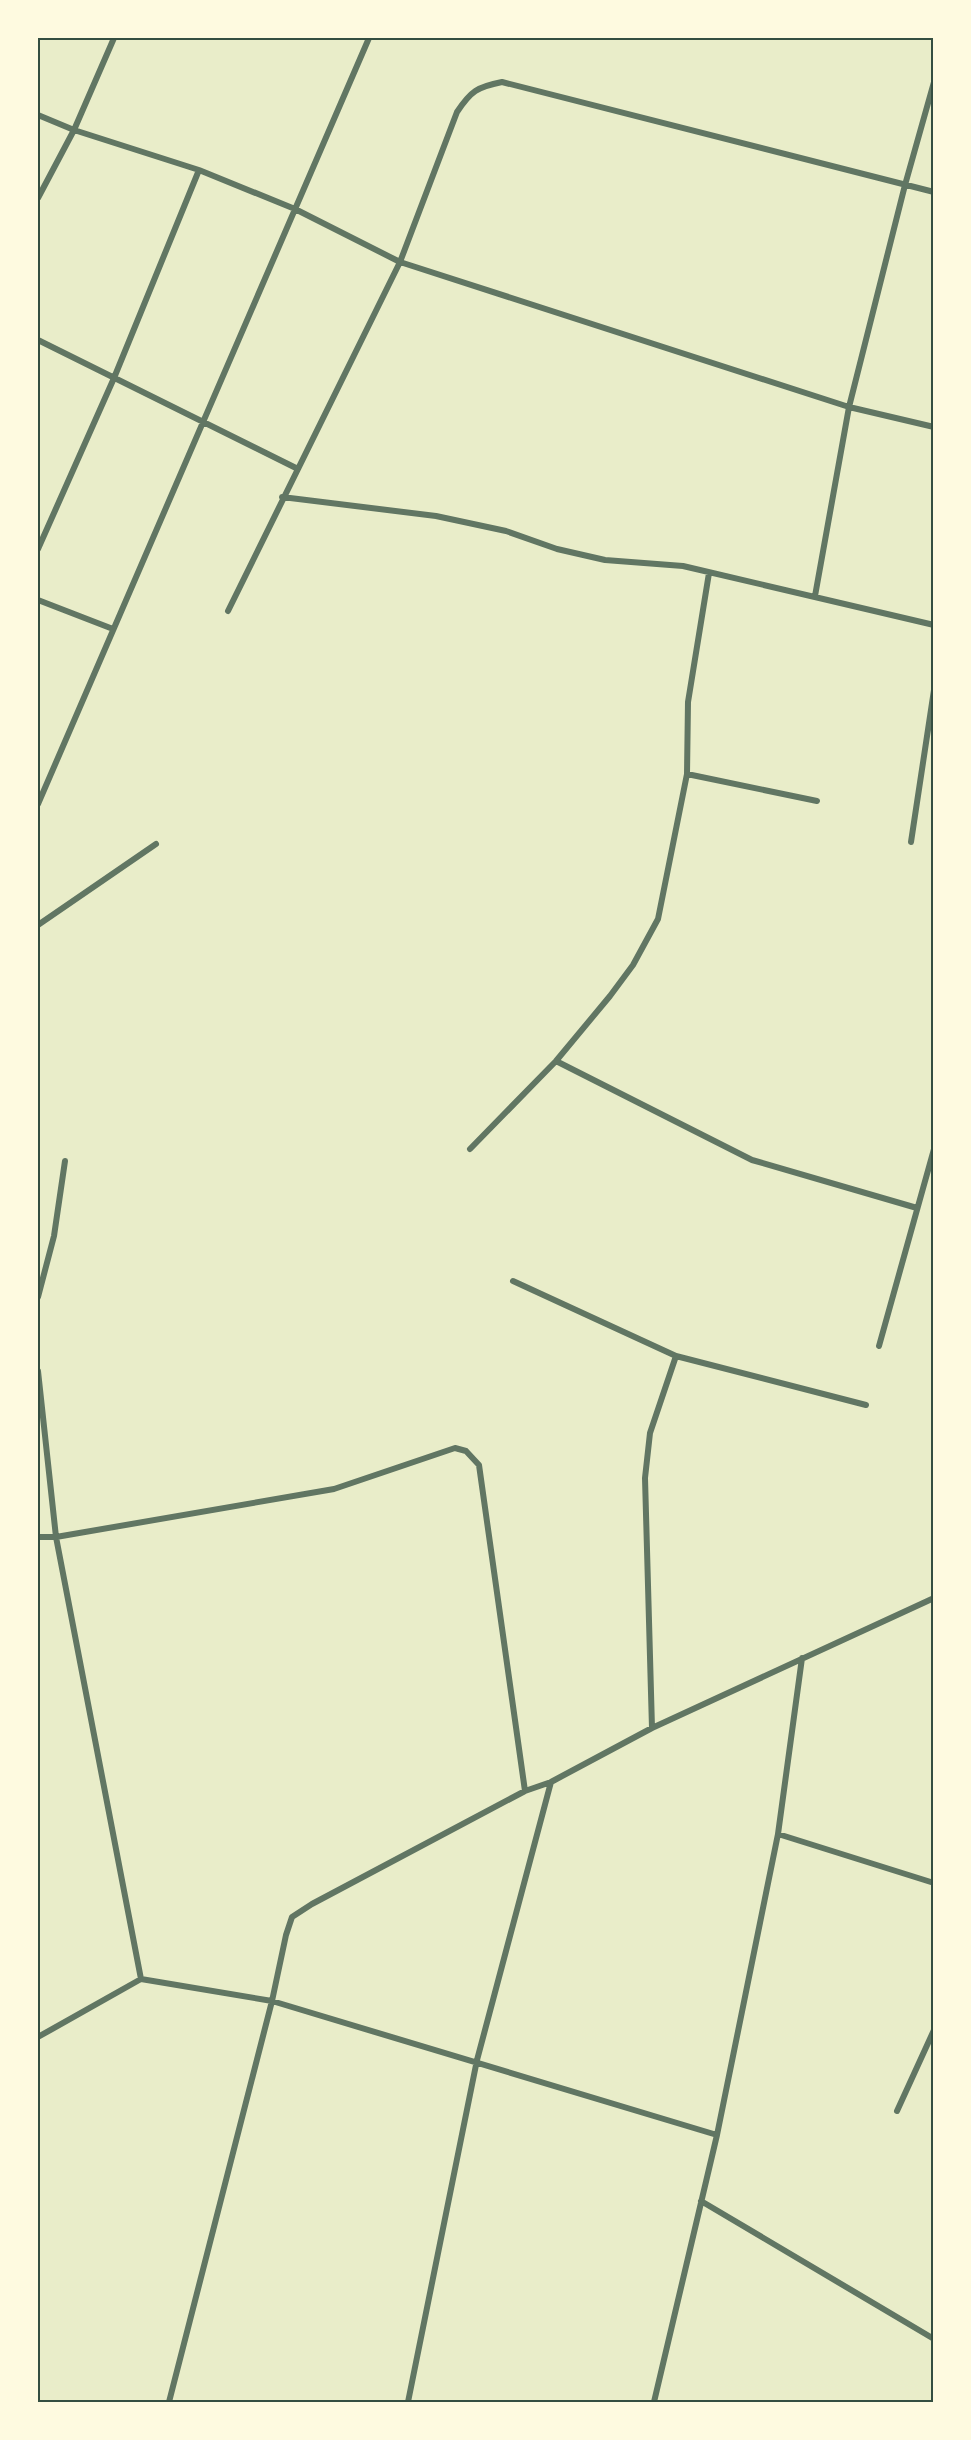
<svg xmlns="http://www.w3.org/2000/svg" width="971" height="2440" viewBox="0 0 971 2440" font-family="'Nunito Sans',sans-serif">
  <rect width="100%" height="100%" fill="#e9edc9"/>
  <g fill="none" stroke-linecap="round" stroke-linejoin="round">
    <path stroke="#617663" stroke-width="6" d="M 38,115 L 74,130 L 199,170 L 295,209 L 400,262 L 849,407 L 934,427
      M 38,198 L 74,130 L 114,38
      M 38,340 L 296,468
      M 282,497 L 436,516 L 506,531 L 557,549 L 605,560 L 683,566 L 934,625
      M 38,549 L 114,378 L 199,170
      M 815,596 L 849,407 L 905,185 L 934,82
      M 38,600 L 113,629
      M 228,611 L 400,262 L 457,112 C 471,91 477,87 502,82 L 934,192
      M 687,774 L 817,801
      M 38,804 L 369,38
      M 911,842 L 934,690
      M 38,925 L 156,844
      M 556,1061 L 752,1160 L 917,1208
      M 470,1149 L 556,1061 L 610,996 L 633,965 L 658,919 L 687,774 L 688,702 L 709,573
      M 513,1281 L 676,1356 L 650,1433 L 645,1478 L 652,1728
      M 38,1297 L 54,1236 L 65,1161
      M 879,1346 L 934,1149
      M 676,1356 L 866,1405
      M 38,1371 L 56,1537 L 141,1979
      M 38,1537 L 56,1537 L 334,1489 L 455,1448 L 466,1451 L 479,1465 L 525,1791
      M 778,1834 L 934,1883
      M 38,2037 L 141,1979 L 272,2001 L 717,2135 L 778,1834 L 802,1658
      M 897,2111 L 934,2030
      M 701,2201 L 934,2339
      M 169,2402 L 272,2001 L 286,1935 L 292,1917 L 312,1904 L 525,1791 L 551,1782 L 652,1728 L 934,1598
      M 408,2402 L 477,2060 L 551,1782
      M 654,2402 L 717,2135"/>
  </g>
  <rect width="971" height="2440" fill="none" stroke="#fefae0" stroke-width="78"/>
  <rect x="39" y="39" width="893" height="2362" fill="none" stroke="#344e41" stroke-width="2"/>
</svg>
